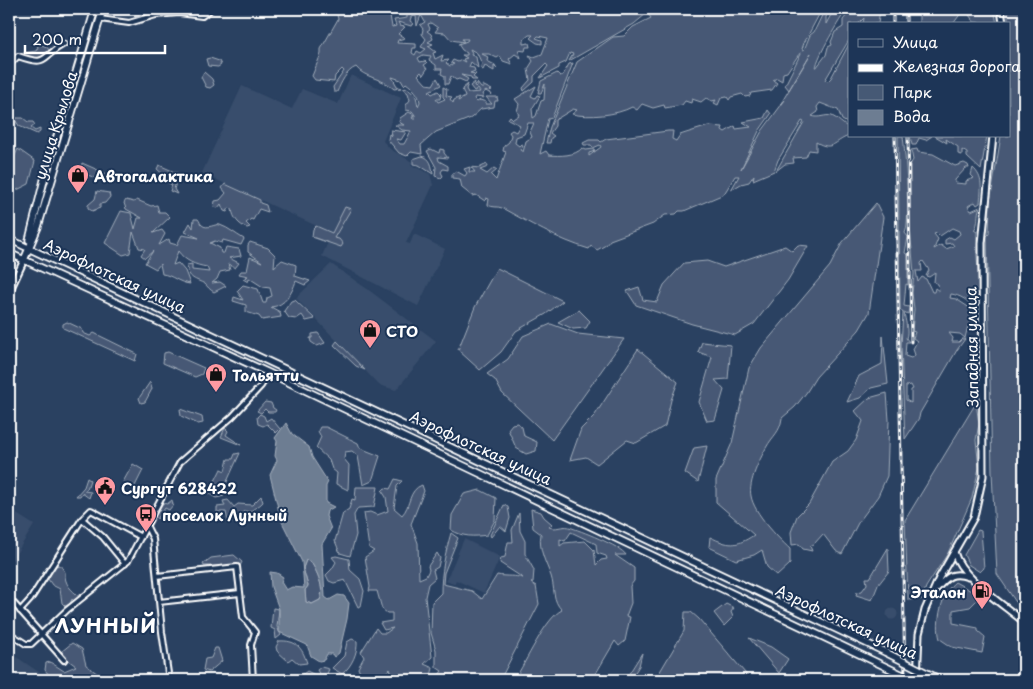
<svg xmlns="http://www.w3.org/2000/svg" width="1033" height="689" viewBox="0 0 1033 689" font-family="'Playpen Sans',sans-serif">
  <rect width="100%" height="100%" fill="#2a4161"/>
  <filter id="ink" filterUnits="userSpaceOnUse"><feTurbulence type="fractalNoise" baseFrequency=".02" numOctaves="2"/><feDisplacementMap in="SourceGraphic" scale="10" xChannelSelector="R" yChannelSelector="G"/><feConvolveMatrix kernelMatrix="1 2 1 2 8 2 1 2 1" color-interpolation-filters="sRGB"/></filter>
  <g filter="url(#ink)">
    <path fill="#394e6c" d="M 351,75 L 401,98 L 383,141 L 390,149 L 412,162 L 411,165 L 430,174 L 433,185 L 406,243 L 410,244 L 414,234 L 445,249 L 418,306 L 322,256 L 332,233 L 202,173 L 242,86 L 292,109 L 302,89 L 338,104 Z
      M 331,264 L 370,291 L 436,341 L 396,390 L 379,385 L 296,298 Z
      M 15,513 L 34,525 L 9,565 L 9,522 Z
      M 464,539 L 500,557 L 484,593 L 456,580 L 454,584 L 446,581 Z
      M886.5 614a5.5 5.5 0 1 1 11 0a5.5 5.5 0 1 1-11 0Z
      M 9,652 L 46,677 L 50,680 L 9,680 Z"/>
    <path fill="#465975" stroke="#a2acba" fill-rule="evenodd" d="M 346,9 L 399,9 L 397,12 L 389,10 L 392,27 L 396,26 L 394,20 L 407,18 L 407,15 L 400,15 L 403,12 L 401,9 L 645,9 L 646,14 L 634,24 L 569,61 L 573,54 L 570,53 L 566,62 L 559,65 L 559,68 L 540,78 L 548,66 L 546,64 L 534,76 L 534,82 L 524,91 L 523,88 L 530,80 L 528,69 L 533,61 L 529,55 L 534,57 L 542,54 L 548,38 L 538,36 L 536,38 L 542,40 L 542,44 L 537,43 L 530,38 L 533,35 L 529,35 L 523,40 L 523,44 L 529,43 L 530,47 L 526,47 L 525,51 L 518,50 L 521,58 L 515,54 L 509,59 L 512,64 L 503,61 L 500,56 L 497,58 L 489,54 L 482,54 L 488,57 L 487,61 L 495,65 L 497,69 L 494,66 L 494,71 L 485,66 L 483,70 L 480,68 L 482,64 L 477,53 L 470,49 L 472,53 L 471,55 L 476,57 L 478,68 L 471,62 L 469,67 L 474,68 L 475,71 L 470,73 L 476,74 L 473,77 L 477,80 L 472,80 L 471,77 L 461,75 L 468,79 L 466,82 L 459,79 L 456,80 L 451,76 L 448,84 L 445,84 L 445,76 L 441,74 L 442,69 L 436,69 L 436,65 L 429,60 L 431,56 L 423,55 L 418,58 L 420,62 L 425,61 L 427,63 L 424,65 L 427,69 L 423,75 L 421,72 L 418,75 L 426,84 L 433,85 L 437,78 L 441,85 L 429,91 L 432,94 L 438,91 L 441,94 L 440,99 L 436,99 L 438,102 L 445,99 L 443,97 L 443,87 L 447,89 L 446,96 L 452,97 L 450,99 L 453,103 L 454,100 L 460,97 L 458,101 L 465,97 L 462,89 L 468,84 L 466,89 L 468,93 L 480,92 L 478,89 L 474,91 L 470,86 L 475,82 L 474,86 L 477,87 L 477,83 L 481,88 L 484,88 L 482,85 L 492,90 L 489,91 L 492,95 L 486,91 L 482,94 L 484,98 L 475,97 L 474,99 L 477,102 L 480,100 L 486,102 L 486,104 L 492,104 L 486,97 L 497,97 L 498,101 L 495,101 L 494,107 L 481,109 L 471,118 L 436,132 L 421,145 L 422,154 L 411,152 L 407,156 L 399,153 L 388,140 L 389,134 L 392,136 L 391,130 L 406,132 L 401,140 L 396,139 L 400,144 L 404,144 L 411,131 L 402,130 L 395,125 L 404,125 L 399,122 L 400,118 L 409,112 L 414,115 L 412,118 L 415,120 L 415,115 L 412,111 L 406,110 L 406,105 L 410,100 L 408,93 L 403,89 L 407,88 C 417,94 416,97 418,106 L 420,102 C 419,94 413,88 406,83 L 404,85 L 401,80 L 392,77 L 397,86 L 401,88 L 394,89 C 383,78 364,78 356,67 C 346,71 341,83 337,92 L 334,92 L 333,87 L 344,71 L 342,69 L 335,76 L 334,82 L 315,80 L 312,76 L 321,54 L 321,49 L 338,19 L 337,15 ZM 421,15 L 425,22 L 420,25 L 423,29 L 422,34 L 426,39 L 421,47 L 426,49 L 421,53 L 417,51 L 415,55 L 412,53 L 413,48 L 416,48 L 416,44 L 397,43 L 398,40 L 405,38 L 398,34 L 405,27 L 400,26 L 398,22 L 411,26 L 414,24 L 410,21 L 411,17 L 416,16 L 417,26 ZM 431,23 L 438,28 L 435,32 L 445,33 L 451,40 L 464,42 L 462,39 L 468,39 L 467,41 L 458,44 L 462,50 L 467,53 L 467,55 L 462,55 L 467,58 L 463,59 L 465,62 L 461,60 L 458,62 L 453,60 L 451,63 L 454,64 L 450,66 L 446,63 L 449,60 L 441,61 L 443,55 L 435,59 L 433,53 L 436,52 L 428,46 L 433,44 L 428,42 L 433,39 L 431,34 L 427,31 L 430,29 L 428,24 Z
      M 649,9 L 822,9 L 804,43 L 802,49 L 804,50 L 810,35 L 814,32 L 825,9 L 830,9 L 826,17 L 826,24 L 834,9 L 847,9 C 840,19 817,56 816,68 L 826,55 L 828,47 L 832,45 L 831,42 L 835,32 L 843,27 L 843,20 L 852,9 L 880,9 L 878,24 L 863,24 L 864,18 L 858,24 L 849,24 L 849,40 L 825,80 L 828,81 L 831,78 L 849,44 L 849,124 L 842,120 L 838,110 L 820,103 L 817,107 L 818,112 L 812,116 C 819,119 825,114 832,116 C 839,119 842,125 849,127 L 849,136 C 834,141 833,152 816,142 L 816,151 L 809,150 L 806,157 L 793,158 L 794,163 L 785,164 L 776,171 L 804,122 L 802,121 L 778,160 L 774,171 L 753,180 L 754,175 L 749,182 L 741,184 L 731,190 L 739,176 L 735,176 L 724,194 L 684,211 L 679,211 L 676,214 L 665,215 L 653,224 L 610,240 L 606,245 L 597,250 L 591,246 L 589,249 C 558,240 528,222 502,208 C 497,206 493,208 488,205 L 489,199 L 486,198 L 485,201 L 476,195 L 472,196 L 462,188 L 460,179 L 452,178 L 452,174 L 456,171 L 465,176 L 467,173 L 464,169 L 470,167 L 469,172 L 475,172 L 471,167 L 479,168 L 487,164 L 488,167 L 480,170 L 487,174 L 494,168 L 497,170 L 491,175 L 496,180 L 506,152 L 503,151 L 504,146 L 509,142 L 511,135 L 509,132 L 512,130 L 516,132 L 520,125 L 508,119 L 510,116 L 513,119 L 519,115 L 517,111 L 519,104 L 515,99 L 536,86 L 531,96 L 535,98 L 537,95 L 540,96 L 532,109 L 533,118 L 536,116 L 541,101 L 544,100 L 545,84 L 541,93 L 538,93 L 541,81 L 557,73 L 560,76 L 563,75 L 569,64 L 573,63 L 552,118 L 548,119 L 540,154 L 546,151 L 549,155 C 559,156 576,156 582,148 L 586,150 L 594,149 L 595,151 L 589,153 L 589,156 L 601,147 L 600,145 L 593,148 L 591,145 L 584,145 L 583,143 L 589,140 L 599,140 L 601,142 L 606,139 L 668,131 L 673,131 L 672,139 L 676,141 L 680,135 L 686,133 L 709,126 L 723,127 L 722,130 L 725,132 L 735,126 L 736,129 L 751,127 L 743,122 L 764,118 L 768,110 L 771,114 L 759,131 L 741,169 L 762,131 L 785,100 L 780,105 L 811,53 L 789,90 L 785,85 L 801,53 L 799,54 L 787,72 L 783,73 L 782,81 L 777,78 L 773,80 L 777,83 L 772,90 L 751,93 L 750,96 L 745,97 L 742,94 L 731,97 L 729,100 L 727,97 L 721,98 L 718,105 L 714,103 L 716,100 L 712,101 L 706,98 L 701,102 L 692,99 L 691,103 L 685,101 L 682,105 L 665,108 L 664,105 L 653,108 L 642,104 L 637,110 L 632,107 C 617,115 589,118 572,114 L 577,110 L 573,109 L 555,120 L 555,126 L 550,133 L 554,136 L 551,138 L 550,143 L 546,143 L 550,127 L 577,62 L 613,37 L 624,36 L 633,27 L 651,18 L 648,14 ZM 528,123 L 534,123 L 530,132 L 532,137 L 526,141 L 523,152 L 520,150 L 523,145 L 521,144 L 519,146 L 515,143 L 516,137 L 524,134 Z
      M 919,9 L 964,9 L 953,24 L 919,24 Z
      M 965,9 L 994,9 L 997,24 L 974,22 Z
      M 1008,9 L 1024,9 L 1024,614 L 997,574 L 992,472 L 987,236 L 989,234 L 990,202 L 1001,136 L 1009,136 Z
      M 36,43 L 47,47 L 49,50 C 43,59 34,59 23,56 L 23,53 L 36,51 L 38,47 Z
      M 210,58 L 219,61 L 221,65 L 218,67 L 208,66 L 206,59 Z
      M 204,72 L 212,79 L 214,85 L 210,88 L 206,87 L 201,77 Z
      M 9,112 L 15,118 L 23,118 L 28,122 L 33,122 L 35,125 L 31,128 L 35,131 L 40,129 L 40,132 L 37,134 L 19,126 L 16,121 L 15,126 L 11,129 L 15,133 L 9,134 Z
      M 898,136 L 903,136 C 905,151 911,221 905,233 L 908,237 L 905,253 L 908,255 L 908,285 L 906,284 L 904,306 L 909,307 L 908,314 L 904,312 C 905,320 909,331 906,338 L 909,342 L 906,342 L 905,356 L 911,358 L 915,355 L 913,349 L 917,341 L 913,338 L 915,332 L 912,331 L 914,309 L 912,293 L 914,274 L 910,227 L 910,165 L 913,160 L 911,150 L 917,149 L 918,152 L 933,154 L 955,166 L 964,163 L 968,165 L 969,168 L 966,168 L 955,180 L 955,183 L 966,184 L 966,181 L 974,178 L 971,175 L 973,168 C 984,178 981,189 980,203 L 977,205 L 975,202 L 968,206 L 971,211 L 980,207 C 976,215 980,222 974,230 L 977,232 C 975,261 983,298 975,324 L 968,326 L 965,338 L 960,334 L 949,333 L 953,338 L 952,342 L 959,342 L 962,339 L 965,339 L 957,350 L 920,413 L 919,418 L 905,439 L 901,346 L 903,313 L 900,309 ZM 952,228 L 959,231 L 960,234 L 954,239 L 950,237 L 945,240 L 945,244 L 952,243 L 954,246 L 946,249 L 941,245 L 934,249 L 938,239 L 934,234 L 937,233 L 940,236 ZM 923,261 L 929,270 L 926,276 L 929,277 L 935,273 L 934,282 L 938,284 L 939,291 L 935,288 L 934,292 L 932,292 L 926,279 L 922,277 L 918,282 L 916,271 L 922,271 L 921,263 ZM 951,294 C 959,295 971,301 973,310 L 956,299 L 950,298 ZM 911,385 L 913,389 L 911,390 L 911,403 L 906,400 L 906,386 Z
      M 910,136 L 932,136 L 926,140 L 919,138 L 916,145 L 912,145 Z
      M 935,136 L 987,136 L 981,170 L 967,157 L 967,153 L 962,150 L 962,155 L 958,154 L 958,147 L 946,139 L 947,143 Z
      M 18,149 L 35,161 L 29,184 L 9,194 L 9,168 Z
      M 431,149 L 439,153 L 440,149 L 444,150 L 444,153 L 448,158 L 438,157 L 439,161 L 448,166 L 448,170 L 443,169 L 441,172 L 443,176 L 441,178 L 435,176 L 436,167 L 427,151 Z
      M 422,156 C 431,158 432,166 433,174 L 419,165 L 413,164 L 413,159 Z
      M 82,163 L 107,174 L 103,181 L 80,172 Z
      M 159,165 L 186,177 L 186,181 L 178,177 L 174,189 L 177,194 L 170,191 L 172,185 L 167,182 L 166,177 L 157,169 Z
      M 225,184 L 260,200 L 260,203 L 266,205 L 268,212 L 259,209 L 253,220 L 251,219 L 246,223 L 250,227 L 247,228 C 239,225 233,218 232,209 L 229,208 L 227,212 L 224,211 L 221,204 L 218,208 L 214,207 L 215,201 L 220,200 L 226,193 L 222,188 Z
      M 97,191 L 109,193 L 110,197 L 105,203 L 100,204 L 100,208 L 92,211 L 88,208 L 88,205 L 95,199 Z
      M 126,200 L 134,202 L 137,200 L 151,206 L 157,205 L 159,212 L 165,212 L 170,217 L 153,233 L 162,230 L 165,234 L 159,245 L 169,239 L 170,243 L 177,245 L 182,235 L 199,238 L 185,232 L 190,223 L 193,228 L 194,219 L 198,219 C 200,221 200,224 202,225 C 207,230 216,223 220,225 C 229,228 235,234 244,239 L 241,245 L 223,240 L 222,243 L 215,241 L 210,243 L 220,248 L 221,253 L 224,253 L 226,247 L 239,249 L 241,256 L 229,258 L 239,263 L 235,268 L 228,264 L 230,270 L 220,272 L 217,279 L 212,283 L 220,282 L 226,286 L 214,292 C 210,290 207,286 205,284 C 196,279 188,280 187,265 L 192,264 L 192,270 L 209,272 L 207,267 C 195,265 185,261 178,251 L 173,265 L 178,263 L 185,271 L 190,284 C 179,283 172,275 162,274 L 160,264 L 156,269 L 145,263 L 153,251 L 145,258 L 141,255 L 145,249 L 139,248 L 133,232 L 130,253 L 123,255 L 105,243 L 121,211 L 131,213 L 135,229 L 138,218 L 142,218 L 126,209 L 124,203 Z
      M 876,203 L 883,217 L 869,313 L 859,330 L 816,377 L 806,393 L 795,407 L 782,418 C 780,433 773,435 766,448 C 760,459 748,482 751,496 C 754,513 777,537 790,549 L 790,564 L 777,576 L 767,567 L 762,550 L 754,555 L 736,560 L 709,547 L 710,537 C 729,546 736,547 754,535 L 716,502 L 716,480 L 732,443 L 749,368 L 761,348 L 830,266 L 842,243 Z
      M 345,207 L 351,209 L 334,238 L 339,239 L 343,244 L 341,247 L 312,237 L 313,229 L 316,226 L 332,233 Z
      M 250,242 L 268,248 L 275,255 L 274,267 L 282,260 L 296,265 L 295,276 L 310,281 L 305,285 L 296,281 C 292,293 285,306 271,307 L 280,312 L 281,317 L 262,320 L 259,316 L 246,312 L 246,305 L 233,301 L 234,297 L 243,300 L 237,291 L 243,285 L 258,289 L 263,303 L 266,303 L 267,298 L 272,296 L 270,288 L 263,287 L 249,278 L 248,282 L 243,279 L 248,276 L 239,274 L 241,271 L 247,271 L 250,257 L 262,262 L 248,252 L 248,245 Z
      M 798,245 L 808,246 L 788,280 L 754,324 L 735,335 L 692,324 L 636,305 L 627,291 L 639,287 L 643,300 L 657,302 L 664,285 L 684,263 L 707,261 L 724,267 L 785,246 L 792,251 Z
      M 497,268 L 563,301 L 546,314 L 516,331 L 501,352 L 480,370 L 458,350 L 475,307 Z
      M 295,300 L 315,319 L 306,321 L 302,315 L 296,319 L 289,318 L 284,311 L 291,301 Z
      M 579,310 L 590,321 L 586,328 L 573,329 L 558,322 Z
      M 67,322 L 82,329 L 83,333 L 90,336 L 94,333 L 137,354 L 135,361 L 63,328 L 63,324 Z
      M 551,324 L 578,334 L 624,339 L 552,440 L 502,393 L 495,380 L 487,374 L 508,359 L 523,336 Z
      M 318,333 L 325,343 L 317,346 L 311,342 L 310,338 L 312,338 L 312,334 Z
      M 883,336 L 888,384 L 871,388 L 860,398 L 847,402 L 859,376 L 882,364 Z
      M 337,341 L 365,370 L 356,366 L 334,345 Z
      M 702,342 L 731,345 L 728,379 L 715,380 L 724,390 L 715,420 L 707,421 L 699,402 L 712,357 L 698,352 Z
      M 638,349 L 678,382 L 671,400 L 665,426 L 636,443 L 627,440 L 597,464 L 586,457 L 570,460 L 581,429 L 595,415 Z
      M 168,352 L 204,368 L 202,374 L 195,377 L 163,363 L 164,353 Z
      M 150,382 L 152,389 L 145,402 L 141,403 L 139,398 Z
      M 887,393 L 889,420 L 887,476 L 878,496 L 858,523 L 842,554 L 836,551 L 823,534 L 814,544 L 810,546 L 812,551 L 803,549 L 799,544 L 792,545 L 791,532 L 797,516 L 809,504 L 832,462 L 848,451 L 856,440 L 863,421 L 855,411 L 869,398 Z
      M 265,402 L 271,403 L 273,408 L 276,410 L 275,412 L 268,412 L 265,409 L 261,413 L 257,411 Z
      M 976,403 L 979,424 L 976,440 L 979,468 L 972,498 L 948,553 L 926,587 L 922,599 L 908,600 L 905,520 Z
      M 180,409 L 202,417 L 203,423 L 198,424 L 181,416 Z
      M 260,414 L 264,416 L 266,421 L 271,418 L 280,429 L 276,433 L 267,424 L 263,426 L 258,424 L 257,417 Z
      M 517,423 L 522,427 L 524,436 L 537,442 L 536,451 L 526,454 L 516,448 L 508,429 L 512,424 Z
      M 320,427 L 326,427 L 358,443 L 360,448 L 380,456 L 372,481 L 363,485 L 358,456 L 352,451 L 345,452 L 344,459 L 349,465 L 348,490 L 336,484 L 337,473 L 332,469 L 329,460 L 316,448 L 321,437 L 318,431 Z
      M 225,428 L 228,431 L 226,435 L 241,445 L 221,437 Z
      M 707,446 L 698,482 L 685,473 L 694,448 Z
      M 240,453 L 225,486 L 214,483 L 221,469 L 225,471 L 228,459 L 233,459 L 235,454 Z
      M 133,464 L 143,470 L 134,488 L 123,482 Z
      M 87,478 L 90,480 L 87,489 L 84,491 L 91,492 L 89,498 L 82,493 L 80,496 L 76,496 L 84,487 Z
      M 395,479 L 402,481 L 397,486 L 394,508 L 402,515 C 411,506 408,490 422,485 L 424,491 L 411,524 L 418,543 L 419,579 L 426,576 L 429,570 L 428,566 L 437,553 L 440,558 L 438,567 L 433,570 L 435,578 L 428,584 L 425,597 L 432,657 L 424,664 L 433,668 L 430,680 L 386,680 L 392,674 L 390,669 L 378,680 L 363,680 L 358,668 L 364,657 L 361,652 L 376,628 L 380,633 L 386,633 L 393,628 L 384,630 L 380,623 L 392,621 L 392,613 L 387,613 L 382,609 L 377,591 L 369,591 L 370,587 L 365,557 L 374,551 L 369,548 L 364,513 L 370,512 L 377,515 L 388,511 L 386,497 L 382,491 L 385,488 L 390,489 Z
      M 185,485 L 202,487 L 224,496 L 216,498 L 204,491 L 200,493 L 185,488 Z
      M 356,487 L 378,487 L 374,507 L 358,508 L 354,515 L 356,535 L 350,556 L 340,553 L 335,541 L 343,513 L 349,509 L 352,499 L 355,500 Z
      M 480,490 L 496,498 L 495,520 L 487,535 C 473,537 463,537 451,530 L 452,515 L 464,494 Z
      M 261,496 L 263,502 C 259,507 254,507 250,512 L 244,511 L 237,522 L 228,522 L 226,512 L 217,512 L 217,507 L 225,506 L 223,501 L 228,500 L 234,507 L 238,504 L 252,505 Z
      M 172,500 L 173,505 L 169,510 L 165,508 L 157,519 L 155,516 L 163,503 L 167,504 Z
      M 504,505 L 508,507 L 510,518 L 506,531 L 500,526 L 491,537 L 490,535 Z
      M 531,509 L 541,512 L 544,517 L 552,524 L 549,527 C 556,530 562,525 569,527 C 579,530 621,546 626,555 L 615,555 L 634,568 L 634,581 L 630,586 L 631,603 L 626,616 L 630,617 L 625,641 L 619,646 L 615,641 L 592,680 L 514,680 C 526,663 545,618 562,610 C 552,601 555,588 551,576 C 546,563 538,549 541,534 L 533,528 ZM 571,532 L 596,544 L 597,553 L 606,556 L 607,559 L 601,560 L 596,565 L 594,550 L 585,541 L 564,543 L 560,546 L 560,539 L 565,541 Z
      M 519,513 L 520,531 L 525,541 L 525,554 L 534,570 L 533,582 L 531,583 L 536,586 L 539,604 L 500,680 L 435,680 L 442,671 L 436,667 L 436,650 L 431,633 L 432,602 L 441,593 C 441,572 445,554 451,533 L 458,538 L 444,573 L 443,584 L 472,591 L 482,599 L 497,575 C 507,577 514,575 523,578 L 500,563 L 501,558 L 505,557 L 508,542 L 513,542 L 512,530 Z
      M 978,530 L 981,531 L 984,568 L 980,572 L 969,565 L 964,555 Z
      M 888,548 L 889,571 L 878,585 L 872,600 L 856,595 L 857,592 L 862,591 L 867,584 L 866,578 L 870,578 Z
      M 234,555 L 242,562 L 240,566 L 204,566 L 203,564 L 211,558 Z
      M 336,556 L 349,559 L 350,570 L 360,579 L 364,591 L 361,606 L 358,607 L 345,580 L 334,583 L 329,581 L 326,575 L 332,569 L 336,562 L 332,557 Z
      M 306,560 L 311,562 C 317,572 325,588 320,600 L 312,604 L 306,602 L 305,590 L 308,586 L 303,568 Z
      M 60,565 L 65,572 C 64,584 71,590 80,597 L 75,602 L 72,599 L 70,604 L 65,606 L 62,603 L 60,589 L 52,585 L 48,579 L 55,566 Z
      M 955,582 L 975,593 L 978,599 L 970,607 L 953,610 L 953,623 L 978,628 L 978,631 L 985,637 L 982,653 L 952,647 L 940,639 C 935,623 942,592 955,582 Z
      M 726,604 L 734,608 L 731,612 L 733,617 L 724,626 L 714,613 Z
      M 273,608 L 279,609 L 277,627 L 281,635 L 276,639 L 275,630 L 271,628 Z
      M 685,612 L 691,612 L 699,619 L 751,680 L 655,680 L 684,631 Z
      M 749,638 L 771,647 L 788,659 L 779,673 Z
      M 352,639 L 357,641 C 358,652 352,666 342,674 L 332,668 L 344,656 L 347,642 Z
      M 279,641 C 296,640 302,647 307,663 L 299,664 L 292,658 L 288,661 L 277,651 L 276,647 Z
      M 72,643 L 82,649 L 86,665 L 106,680 L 53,680 L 45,670 L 46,663 L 50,662 L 64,671 L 76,666 L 64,657 L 61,652 Z
      M 215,648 L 218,648 L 222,661 L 209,672 L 203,670 L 205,659 L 211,658 Z
      M 642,653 L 639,666 L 630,680 L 625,680 Z
      M 321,667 L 329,669 L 327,674 L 329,677 L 339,677 L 340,680 L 322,679 L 317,670 Z
      M 307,671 L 317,676 L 318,680 L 301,680 L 303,674 Z"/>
    <path fill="#6d7d92" stroke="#a7b1be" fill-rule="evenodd" d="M 286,423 L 292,434 L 309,447 L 312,457 L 328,482 L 326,486 L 326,503 L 334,507 L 327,511 L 326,516 L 331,529 L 322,544 L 325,597 L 329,600 L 338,595 L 344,596 L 349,603 L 347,619 L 339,653 L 334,657 L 332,654 L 327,654 L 324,660 L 319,661 L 311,656 L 307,645 L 279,632 L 279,609 L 271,587 L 270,572 L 277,573 L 283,577 L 281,582 L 286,590 L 292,587 L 304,588 L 302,562 L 281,520 L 270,475 L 277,460 L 275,456 L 277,441 L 275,438 ZM 306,560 L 311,562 C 317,572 325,588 320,600 L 312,604 L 306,602 L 305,590 L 308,586 L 303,568 Z"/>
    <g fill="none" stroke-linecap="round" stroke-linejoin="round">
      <g stroke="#fff" stroke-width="8">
        <path id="street" d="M 100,19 L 129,23 L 156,15 L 179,13 L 202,16 L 211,9
          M 9,65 L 18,56 C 49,67 40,57 64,44
          M 82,519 L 103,537 L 125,564
          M 147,527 L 153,539 L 162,632 L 169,680
          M 157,576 L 237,567 L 243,617 L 255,632 L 251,645 L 253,680
          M 9,598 L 64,660
          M 159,602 L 240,593
          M 20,611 L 30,600 L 82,519 L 91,510 L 141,537
          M 9,633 L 26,644 L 31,644 L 67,610 L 128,561 L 180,462 L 232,417 L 261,386 L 269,373"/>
      </g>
      <g stroke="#fff" stroke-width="9">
        <path id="secondary" d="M 1001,9 L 1003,24
          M 9,292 L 24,260
          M 954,552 C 961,578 1003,604 1024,622
          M 936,589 C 947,577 952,571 968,577
          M 917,680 L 919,634 L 925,610 L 939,578 L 974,517 L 983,476 L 982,243 L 993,136"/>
      </g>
      <g stroke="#fff" stroke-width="9">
        <path id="primary" d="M 9,239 L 885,652
          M 29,240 L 44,180 L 95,9
          M 9,253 L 269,373 L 901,674
          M 24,260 L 38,227 L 103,9
          M 933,676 L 942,680"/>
      </g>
      <use href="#street" stroke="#1d3557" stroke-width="4"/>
      <use href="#secondary" stroke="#1d3557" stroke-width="5"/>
      <use href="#primary" stroke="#1d3557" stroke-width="5.5"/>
      <g stroke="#fff" stroke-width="3">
        <path id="rail" d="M 893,9 L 893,24
          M 906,9 L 906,24
          M 895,136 L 905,680
          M 908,136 L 911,342"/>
      </g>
      <use href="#rail" stroke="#1d3557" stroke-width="1" stroke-dasharray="4" stroke-linecap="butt"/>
      <g stroke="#fff" stroke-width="9" stroke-linecap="butt">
        <path id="primary-bridge" d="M 885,652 L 933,676
          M 901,674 L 914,680"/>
      </g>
      <use href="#primary-bridge" stroke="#1d3557" stroke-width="5.5"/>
    </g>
  </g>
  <defs>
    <g id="shop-pin" transform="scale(1.125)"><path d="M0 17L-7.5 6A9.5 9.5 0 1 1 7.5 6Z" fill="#ff9aa2" stroke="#1d3557"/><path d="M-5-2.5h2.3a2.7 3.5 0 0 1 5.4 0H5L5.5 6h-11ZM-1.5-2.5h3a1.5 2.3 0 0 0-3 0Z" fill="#111"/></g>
    <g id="civic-pin" transform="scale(1.125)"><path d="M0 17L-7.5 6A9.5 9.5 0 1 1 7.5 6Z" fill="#ff9aa2" stroke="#1d3557"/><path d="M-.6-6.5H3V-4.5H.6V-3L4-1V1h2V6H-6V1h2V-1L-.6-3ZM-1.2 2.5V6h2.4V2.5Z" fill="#111"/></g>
    <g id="bus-pin" transform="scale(1.125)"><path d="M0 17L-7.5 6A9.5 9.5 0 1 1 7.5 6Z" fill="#ff9aa2" stroke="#1d3557"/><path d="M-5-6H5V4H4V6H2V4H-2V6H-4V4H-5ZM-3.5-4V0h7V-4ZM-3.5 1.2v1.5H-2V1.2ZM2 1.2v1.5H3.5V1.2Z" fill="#111"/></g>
    <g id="fuel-pin" transform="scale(1.125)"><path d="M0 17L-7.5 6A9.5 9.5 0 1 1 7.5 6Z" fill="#ff9aa2" stroke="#1d3557"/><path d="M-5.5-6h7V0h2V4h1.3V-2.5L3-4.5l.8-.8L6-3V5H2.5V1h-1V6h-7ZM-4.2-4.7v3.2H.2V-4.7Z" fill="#111"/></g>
  </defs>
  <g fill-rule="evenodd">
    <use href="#shop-pin" x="78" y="175"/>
    <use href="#shop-pin" x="370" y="330"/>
    <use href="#shop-pin" x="216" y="374"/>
    <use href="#civic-pin" x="105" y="487"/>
    <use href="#bus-pin" x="146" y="514"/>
    <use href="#fuel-pin" x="982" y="591"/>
  </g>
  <g text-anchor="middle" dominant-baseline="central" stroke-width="4" stroke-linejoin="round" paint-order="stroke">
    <g font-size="15" fill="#fff" stroke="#1d3557">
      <text transform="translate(55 125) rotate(-73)">улица Крылова</text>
      <text transform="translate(115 275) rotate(25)">Аэрофлотская улица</text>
      <text transform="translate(971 347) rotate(-91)">Западная улица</text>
      <text transform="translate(481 447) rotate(25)">Аэрофлотская улица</text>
      <text transform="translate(847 621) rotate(25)">Аэрофлотская улица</text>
    </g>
    <g font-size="15" font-weight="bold" fill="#fff" stroke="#1d3557" text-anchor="start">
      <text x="94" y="175">Автогалактика</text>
      <text x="386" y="330">СТО</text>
      <text x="232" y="374">Тольятти</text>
      <text x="121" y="487">Сургут 628422</text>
      <text x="162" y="514">поселок Лунный</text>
      <text x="966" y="591" text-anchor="end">Эталон</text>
    </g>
    <g font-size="20" font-weight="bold" letter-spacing="1" fill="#fff" stroke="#1d3557">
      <text x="106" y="625">ЛУННЫЙ</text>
    </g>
  </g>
  <rect width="1033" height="689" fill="none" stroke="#1d3557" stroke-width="30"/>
  <rect x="15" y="15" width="1003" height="659" fill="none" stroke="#fff" stroke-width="2" filter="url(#ink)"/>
  <rect x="848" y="22" width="162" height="115" fill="#1d3557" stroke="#77869a"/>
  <rect x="858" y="39" width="25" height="8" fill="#1d3557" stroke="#77869a"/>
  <text x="893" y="48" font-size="15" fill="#ffffff">Улица</text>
  <rect x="858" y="64" width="25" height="8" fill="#ffffff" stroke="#77869a"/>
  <text x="893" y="72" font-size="15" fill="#ffffff">Железная дорога</text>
  <rect x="858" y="85" width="25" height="15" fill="#465975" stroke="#77869a"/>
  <text x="893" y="98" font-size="15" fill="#ffffff">Парк</text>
  <rect x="858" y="110" width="25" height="15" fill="#6d7d92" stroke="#77869a"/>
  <text x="893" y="122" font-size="15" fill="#ffffff">Вода</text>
  <path d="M25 45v8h140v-8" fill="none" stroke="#ffffff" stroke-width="2.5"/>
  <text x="32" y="45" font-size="15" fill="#ffffff" stroke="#1d3557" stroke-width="4" paint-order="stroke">200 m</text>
</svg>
